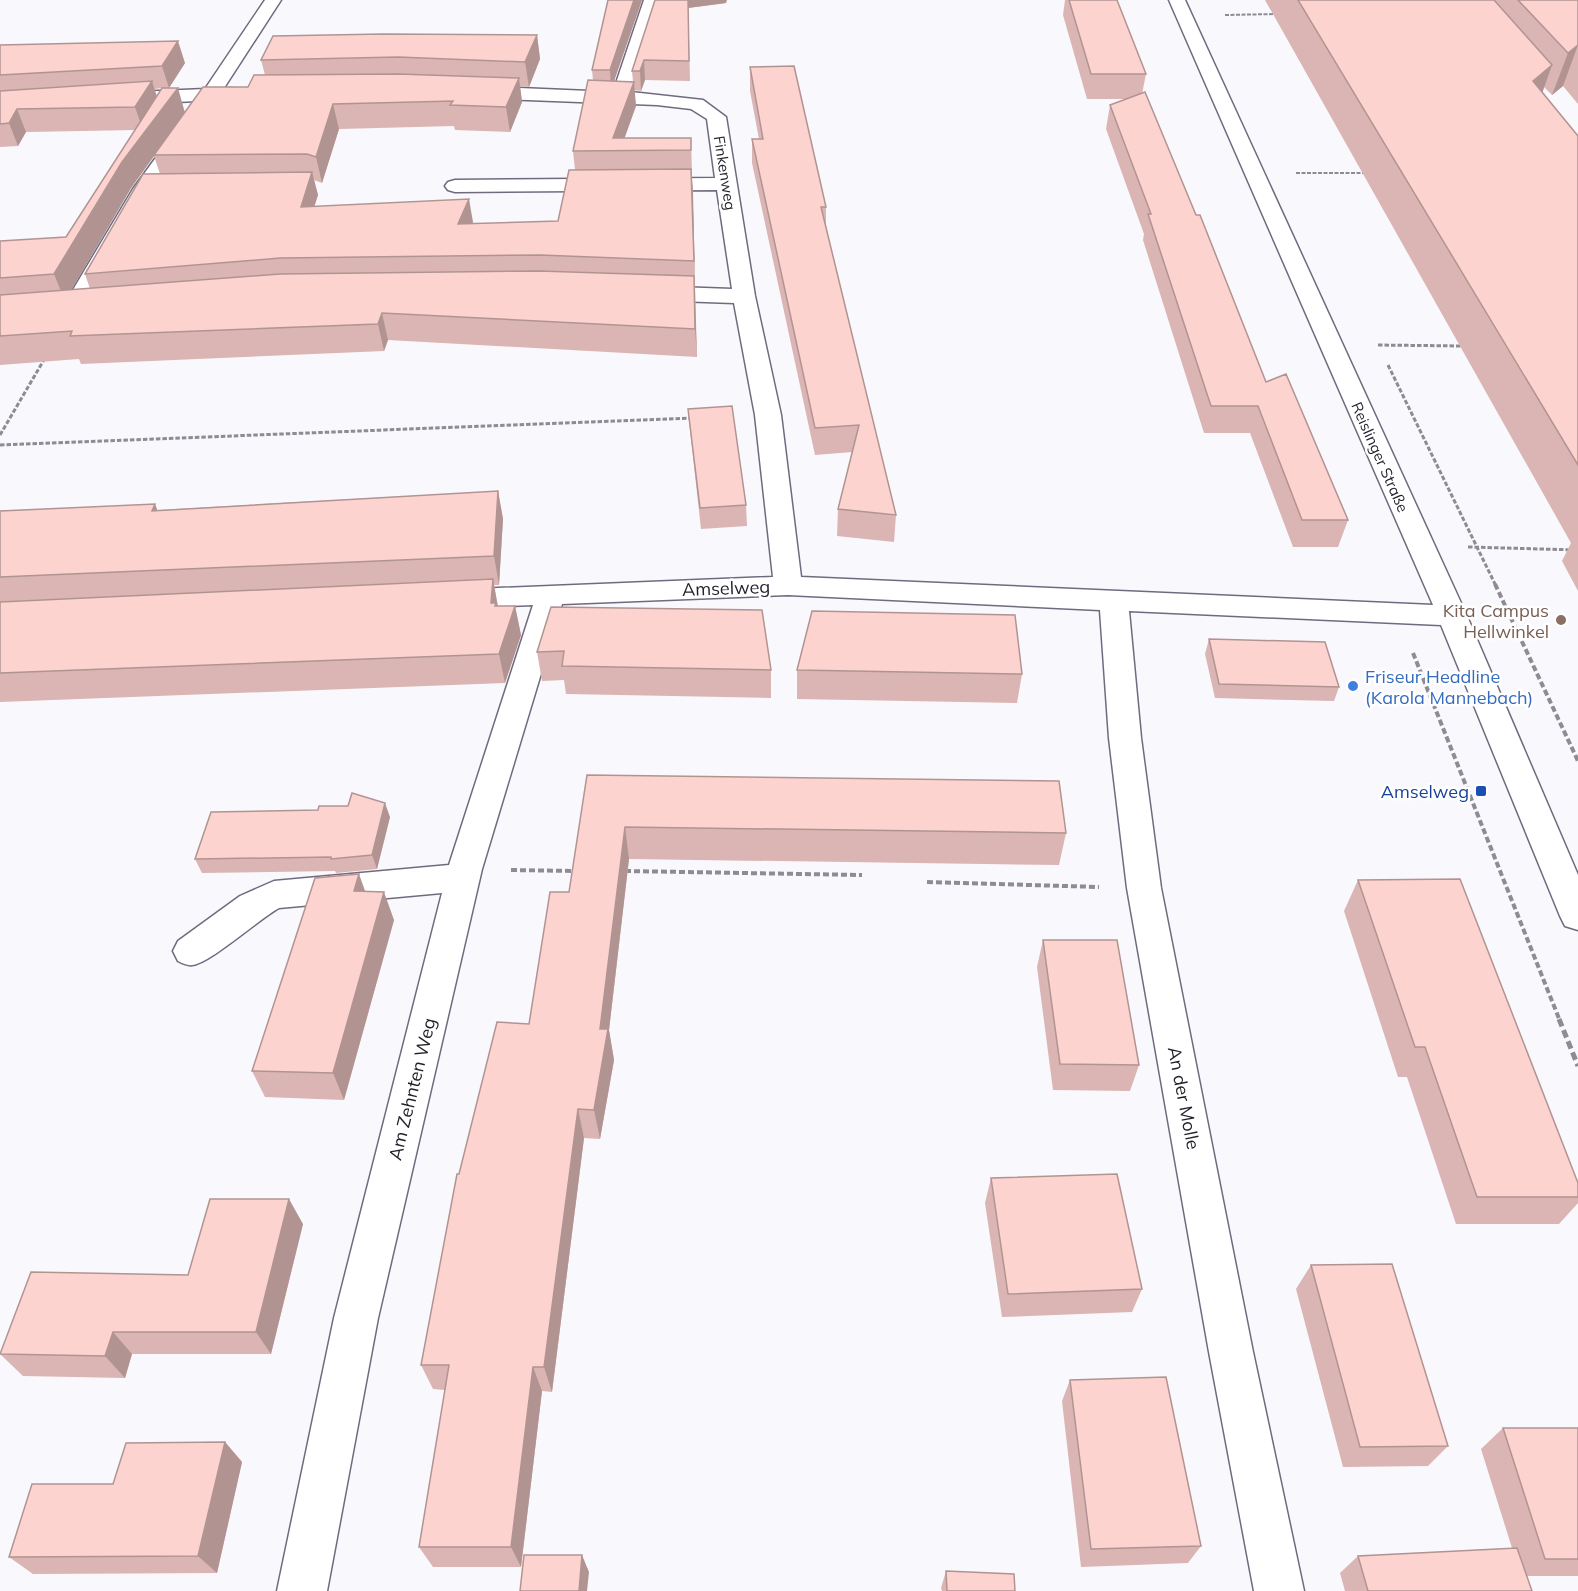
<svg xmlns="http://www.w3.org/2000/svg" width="1578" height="1591" viewBox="0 0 1578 1591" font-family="Mulish,sans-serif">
  <rect width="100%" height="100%" fill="#f9f8fd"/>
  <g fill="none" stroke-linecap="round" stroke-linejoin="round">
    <g stroke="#716a7f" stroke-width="3">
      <path id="minor" d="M 265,0 L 281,0 L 224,88 L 249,89 L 251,93 L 249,97 L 217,100 L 153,190 L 81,315 L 73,317 L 65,315 L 61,310 L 133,189 L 197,101 L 135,104 L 128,102 L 126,98 L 128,94 L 135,92 L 205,89 Z
        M 644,0 L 660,0 L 631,92 L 703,100 L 726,117 L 755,296 L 781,415 L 801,577 L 1433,605 L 1169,0 L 1185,0 L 1467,616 L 1578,875 L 1578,930 L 1565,926 L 1560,916 L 1441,625 L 1129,611 L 1141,738 L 1161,888 L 1253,1352 L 1304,1591 L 1254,1591 L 1209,1352 L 1127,888 L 1109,738 L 1100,610 L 788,595 L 562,604 L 482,869 L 378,1318 L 327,1591 L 277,1591 L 334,1318 L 442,893 L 279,908 C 259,919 209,964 192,965 C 188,966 182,963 178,961 L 173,951 L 178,941 L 240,896 L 274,881 L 449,865 L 533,605 L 450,608 L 440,606 L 436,599 L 440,592 L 450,590 L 773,577 L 755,415 L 734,303 L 649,300 L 641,298 L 638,293 L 641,288 L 649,286 L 732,289 L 717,190 L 455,192 L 448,190 L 445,186 L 448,182 L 455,180 L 715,178 L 707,119 L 691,109 L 657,105 L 476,98 L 469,96 L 467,92 L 469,88 L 476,86 L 613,92 Z"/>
    </g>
    <path stroke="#8e8c93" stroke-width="2" stroke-dasharray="4 1.5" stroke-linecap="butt" d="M 1225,15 L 1277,14
      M 1296,173 L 1367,173"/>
    <path stroke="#8e8c93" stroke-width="3" stroke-dasharray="4.5 2" stroke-linecap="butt" d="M 1378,345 L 1464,346
      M 1388,365 L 1496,586
      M 0,435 L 45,358
      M 0,445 L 692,418
      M 1468,547 L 1578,550"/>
    <path stroke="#8e8c93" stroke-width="4" stroke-dasharray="6 3" stroke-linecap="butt" d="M 1495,584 L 1578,761
      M 1413,653 L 1560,1021
      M 511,870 L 575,871
      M 625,871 L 862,875
      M 927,882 L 1099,887"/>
    <path stroke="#8e8c93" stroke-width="5" stroke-dasharray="8 4" stroke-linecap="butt" d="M 1559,1019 L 1578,1066"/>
    <use href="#minor" fill="#fff" fill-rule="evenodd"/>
  </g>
  <path fill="#dab5b3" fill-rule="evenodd" d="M 608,0 L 642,0 L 614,81 L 633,82 L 632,71 L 655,0 L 726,3 L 688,8 L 690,81 L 645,80 L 641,91 L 634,90 L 636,106 L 624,138 L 691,138 L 697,357 L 388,340 L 384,351 L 81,364 L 79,359 L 0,365 L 0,241 L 66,237 L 135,130 L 26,132 L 18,146 L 0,147 L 0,45 L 185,63 L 169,88 L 185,112 L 248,87 L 265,75 L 261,60 L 537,35 L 540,59 L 529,87 L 520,86 L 522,102 L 510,132 L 455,130 L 454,126 L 339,129 L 322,183 L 314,180 L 318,195 L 314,206 L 473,222 L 472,224 L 558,221 L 575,170 L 573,151 L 593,80 L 592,70 ZM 162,88 L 157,96 L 154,89 ZM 154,156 L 160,174 L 85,274 L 90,289 L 71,290 L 131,188 Z
    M 1065,0 L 1117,0 L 1146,74 L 1142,94 L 1266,382 L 1348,520 L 1338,547 L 1293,547 L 1250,433 L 1204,433 L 1143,240 L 1144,234 L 1106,129 L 1110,105 L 1128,99 L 1087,99 L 1063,15 Z
    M 1265,0 L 1578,0 L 1578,104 L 1563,86 L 1552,95 L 1544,87 L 1542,92 L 1578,136 L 1578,591 L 1562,561 L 1571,543 Z
    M 750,67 L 826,207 L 826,226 L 896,515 L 894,542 L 837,536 L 838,509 L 852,452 L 815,455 L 752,163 L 752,139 L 759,139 L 750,91 Z
    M 688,409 L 746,505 L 747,526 L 701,529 L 690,430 Z
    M 498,491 L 503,519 L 499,585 L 494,585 L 498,606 L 515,606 L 521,635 L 505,683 L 0,702 L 0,511 L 155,504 L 157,510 Z
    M 551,607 L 771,670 L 771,698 L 566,694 L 564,680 L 542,681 L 537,652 Z
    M 1209,639 L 1339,687 L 1334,701 L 1215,698 L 1205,654 Z
    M 797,670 L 1022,674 L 1017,703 L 797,699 Z
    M 587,775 L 1066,833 L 1059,865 L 629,859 L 609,1030 L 614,1060 L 600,1139 L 584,1138 L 552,1392 L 542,1391 L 521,1567 L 433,1567 L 419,1547 L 445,1390 L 433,1389 L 421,1365 L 459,1174 L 529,1024 L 569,892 Z
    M 390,817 L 377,869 L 336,873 L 335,871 L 202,873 L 195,859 Z
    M 1358,880 L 1578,1183 L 1578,1203 L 1559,1224 L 1456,1224 L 1407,1077 L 1398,1077 L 1344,911 Z
    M 365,891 L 394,920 L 344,1100 L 265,1097 L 252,1071 Z
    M 1043,940 L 1139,1065 L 1130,1091 L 1053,1090 L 1037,967 Z
    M 991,1178 L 1142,1289 L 1132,1312 L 1002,1317 L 985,1203 Z
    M 303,1224 L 271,1354 L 132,1354 L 125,1378 L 23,1376 L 0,1354 L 188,1275 Z
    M 1311,1265 L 1448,1446 L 1428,1466 L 1343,1467 L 1296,1289 Z
    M 1070,1380 L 1201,1546 L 1188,1563 L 1081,1567 L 1062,1401 Z
    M 1503,1428 L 1578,1428 L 1578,1576 L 1526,1576 L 1532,1591 L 1345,1591 L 1340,1573 L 1358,1556 L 1512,1548 L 1481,1449 Z
    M 225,1442 L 242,1462 L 217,1573 L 33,1574 L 9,1557 Z
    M 946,1571 L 1015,1591 L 942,1591 L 941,1588 Z"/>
  <path fill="#b19492" d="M 634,0 L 642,0 L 611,90 L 610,70 Z
    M 688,0 L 727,0 L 726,3 L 688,8 L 690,81 Z
    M 537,35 L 540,59 L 529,87 L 525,62 Z
    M 178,41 L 185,63 L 169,88 L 162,66 Z
    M 1578,45 L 1563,86 L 1552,95 L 1568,53 Z
    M 644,60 L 645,80 L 641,91 L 640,71 Z
    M 1552,65 L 1537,108 L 1533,81 Z
    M 519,78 L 522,102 L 510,132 L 506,107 Z
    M 152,81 L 159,104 L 143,130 L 135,107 Z
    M 634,82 L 636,106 L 620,151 L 613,138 Z
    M 178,88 L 185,113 L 131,188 L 65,301 L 54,274 L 122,162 Z
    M 333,104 L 339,129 L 322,183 L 316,157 Z
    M 17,109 L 26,132 L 18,146 L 9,123 Z
    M 691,169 L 693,192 L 695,285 L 694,261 Z
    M 312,172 L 318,195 L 307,230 L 301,207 Z
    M 469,199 L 473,222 L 462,248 L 458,224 Z
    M 694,276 L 697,357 L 695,329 Z
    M 382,313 L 388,340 L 384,351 L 378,324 Z
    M 498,491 L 503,519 L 499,585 L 494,556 Z
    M 155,504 L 166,533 L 152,511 Z
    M 493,579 L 498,608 L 491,603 Z
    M 515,606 L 521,635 L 505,683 L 499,654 Z
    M 385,803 L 390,817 L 377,869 L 372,855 Z
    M 625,827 L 629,859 L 609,1030 L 614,1060 L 600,1139 L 594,1110 L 600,1029 Z
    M 359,874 L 369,902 L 354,891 Z
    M 384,892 L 394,920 L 344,1100 L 333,1073 Z
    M 578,1109 L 584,1138 L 552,1392 L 544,1367 Z
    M 289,1199 L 303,1224 L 271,1354 L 256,1332 Z
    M 113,1332 L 132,1354 L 125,1378 L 105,1356 Z
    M 533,1367 L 542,1391 L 521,1567 L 511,1547 Z
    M 225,1442 L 242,1462 L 217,1573 L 198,1556 Z
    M 582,1555 L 589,1572 L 587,1591 L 579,1591 Z"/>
  <path fill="#fdd3d0" stroke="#b19492" stroke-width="1.5" d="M 608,0 L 634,0 L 610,70 L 592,70 Z
    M 655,0 L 688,0 L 689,61 L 644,60 L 640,71 L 632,71 Z
    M 1069,0 L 1117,0 L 1146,74 L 1091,74 Z
    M 1298,0 L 1494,0 L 1552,65 L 1533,81 L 1578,136 L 1578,465 Z
    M 1518,0 L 1578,0 L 1578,45 L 1568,53 Z
    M 383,34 L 537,35 L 525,62 L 398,57 L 261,60 L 273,36 Z
    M 178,41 L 162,66 L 0,75 L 0,45 Z
    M 794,66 L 826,207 L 821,207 L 896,515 L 838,509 L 859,425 L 815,428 L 752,139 L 763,139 L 750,67 Z
    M 398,74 L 519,78 L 506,107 L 450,105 L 453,101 L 333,104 L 316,157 L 307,154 L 154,155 L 203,87 L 248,87 L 254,75 Z
    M 588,80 L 634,82 L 613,138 L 691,138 L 691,150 L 573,151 Z
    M 152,81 L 135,107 L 17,109 L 9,123 L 0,124 L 0,91 Z
    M 162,88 L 178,88 L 122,162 L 54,274 L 0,278 L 0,241 L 66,237 Z
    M 1145,92 L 1196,215 L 1200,215 L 1266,382 L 1286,374 L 1348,520 L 1302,520 L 1258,406 L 1211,406 L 1148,214 L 1151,214 L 1110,105 Z
    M 691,169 L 694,261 L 540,255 L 280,258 L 85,274 L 143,174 L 312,172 L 301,207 L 469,199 L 458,224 L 558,221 L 569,170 Z
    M 539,271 L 694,276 L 695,329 L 382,313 L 378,324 L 70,336 L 72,331 L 0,336 L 0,295 L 280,274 Z
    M 732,406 L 746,505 L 700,508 L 688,409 Z
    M 498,491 L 494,556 L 0,577 L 0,511 L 155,504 L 152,511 Z
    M 493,579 L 491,603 L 496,603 L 495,606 L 515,606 L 499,654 L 0,673 L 0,602 Z
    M 551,607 L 762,610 L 771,670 L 562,666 L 564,651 L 537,652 Z
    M 812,611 L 1015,615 L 1022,674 L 797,670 Z
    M 1209,639 L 1325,642 L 1339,687 L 1219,684 Z
    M 587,775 L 1059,781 L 1066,833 L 625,827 L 600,1029 L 608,1029 L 594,1110 L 578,1109 L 544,1367 L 533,1367 L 511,1547 L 419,1547 L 449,1365 L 421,1365 L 457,1174 L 459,1174 L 497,1022 L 529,1024 L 550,892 L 569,892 Z
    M 352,793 L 385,803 L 372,855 L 331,859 L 331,857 L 195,859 L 211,812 L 318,810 L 319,806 L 348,806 Z
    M 359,874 L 354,891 L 384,892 L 333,1073 L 252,1071 L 315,878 Z
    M 1460,879 L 1578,1183 L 1578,1197 L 1477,1197 L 1425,1047 L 1415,1047 L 1358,880 Z
    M 1043,940 L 1117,940 L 1139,1065 L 1060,1064 Z
    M 1117,1174 L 1142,1289 L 1008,1294 L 991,1178 Z
    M 210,1199 L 289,1199 L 256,1332 L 113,1332 L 105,1356 L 0,1354 L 31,1272 L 188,1275 Z
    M 1392,1264 L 1448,1446 L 1360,1447 L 1311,1265 Z
    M 1166,1377 L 1201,1546 L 1091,1549 L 1070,1380 Z
    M 1503,1428 L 1578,1428 L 1578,1559 L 1545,1559 Z
    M 225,1442 L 198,1556 L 9,1557 L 32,1484 L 113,1484 L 126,1443 Z
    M 1517,1548 L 1532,1591 L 1368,1591 L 1358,1556 Z
    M 524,1555 L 582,1555 L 579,1591 L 520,1591 Z
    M 946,1571 L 1014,1574 L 1015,1591 L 947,1591 Z"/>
  <circle fill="#8d6e63" stroke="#fff" stroke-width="2" cx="1561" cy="620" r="6"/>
  <circle fill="#3f7fe0" stroke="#fff" stroke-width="2" cx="1353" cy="686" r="6"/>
  <rect fill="#1a4fb4" stroke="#fff" stroke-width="2" x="1475" y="785" width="12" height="12" rx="3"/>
  <g text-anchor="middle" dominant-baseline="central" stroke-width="5" stroke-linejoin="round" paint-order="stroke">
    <g font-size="15" fill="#24212a" stroke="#fff">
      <text transform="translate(725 173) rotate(81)">Finkenweg</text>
      <text transform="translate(1380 457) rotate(66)">Reislinger Straße</text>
    </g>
    <g font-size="18" fill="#24212a" stroke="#fff">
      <text transform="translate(726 588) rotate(-2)">Amselweg</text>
      <text transform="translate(412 1089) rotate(-76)">Am Zehnten Weg</text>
      <text transform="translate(1184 1098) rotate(79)">An der Molle</text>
    </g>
    <g font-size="18" fill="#785e54" stroke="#fff" text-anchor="end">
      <text x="1549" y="610">Kita Campus<tspan x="1549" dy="21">Hellwinkel</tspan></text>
    </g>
    <g font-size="18" fill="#366cbe" stroke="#fff" text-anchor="start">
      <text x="1365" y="676">Friseur Headline<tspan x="1365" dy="21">(Karola Mannebach)</tspan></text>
    </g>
    <g font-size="18" fill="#164399" stroke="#fff" text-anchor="end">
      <text x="1469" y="791">Amselweg</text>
    </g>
  </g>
</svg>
